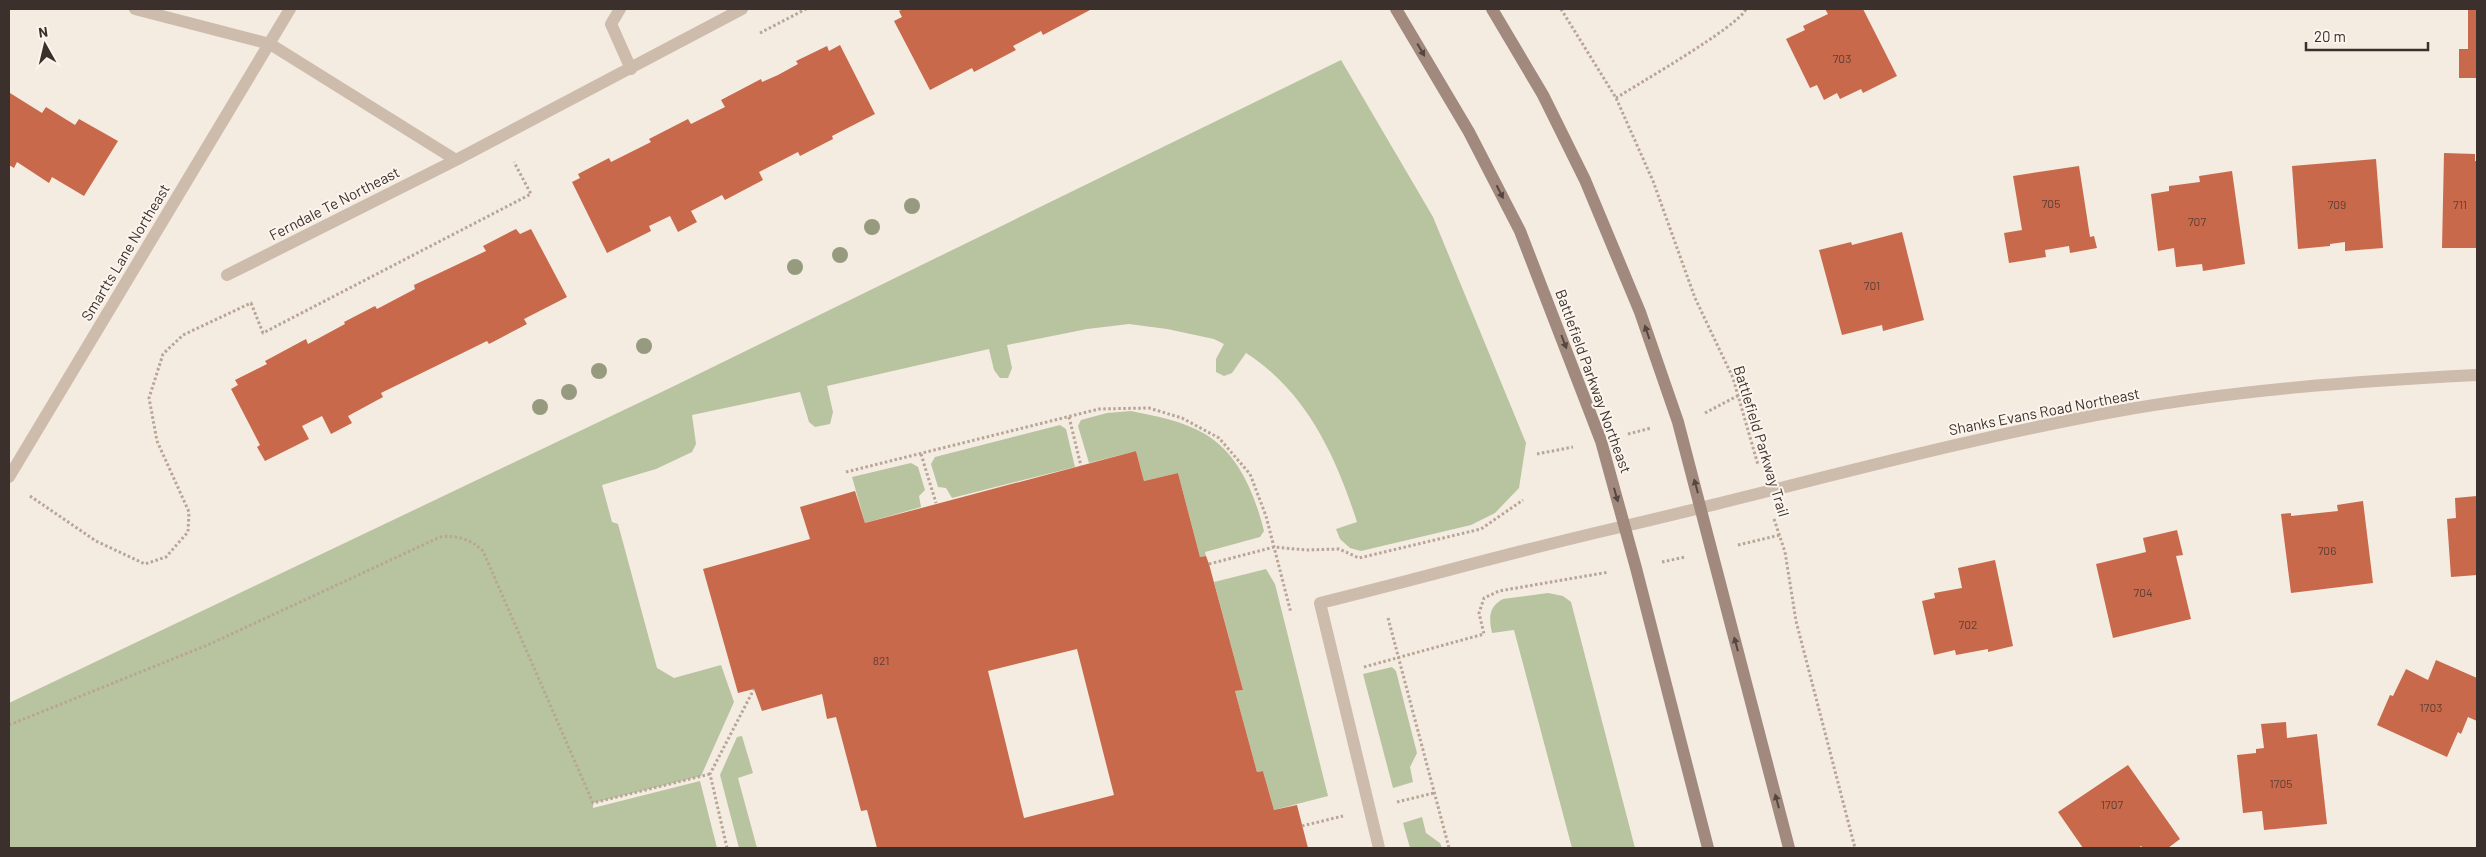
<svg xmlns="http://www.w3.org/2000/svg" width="2486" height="857" viewBox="0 0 2486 857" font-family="Barlow,sans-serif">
  <rect width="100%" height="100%" fill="#f4ebe1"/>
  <path fill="#b8c4a0" d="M 1341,60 L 1433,217 L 1526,443 L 1519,488 L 1495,513 L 1471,525 L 1361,551 L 1350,548 L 1340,539 L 1336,529 L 1357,522 C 1336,456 1306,391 1246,353 L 1232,373 L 1224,376 L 1216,372 L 1216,359 L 1224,344 L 1214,339 L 1167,329 L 1129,324 L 1087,329 L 1007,345 L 1012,368 L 1008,378 L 1000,378 L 994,370 L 989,349 L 827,386 L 833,412 L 830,424 L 815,427 L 809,422 L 800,392 L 692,415 L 696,444 L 692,452 L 656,469 L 602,485 L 612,522 L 618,524 L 657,668 L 674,678 L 721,665 L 734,702 L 701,776 L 593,803 L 593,808 L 700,781 L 717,848 L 9,848 L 9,703 L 670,388 Z
    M 1131,411 C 1156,416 1183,421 1205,434 C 1239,454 1255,495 1264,531 L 1260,537 L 1205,552 L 1206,556 L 1200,557 L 1178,473 L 1144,481 L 1136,451 L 1089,463 L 1078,426 L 1081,420 L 1107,413 Z
    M 1060,425 L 1066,429 L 1075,467 L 952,498 L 946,488 L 938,487 L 931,464 L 935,457 Z
    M 911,463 L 918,467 L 925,490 L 919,496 L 921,507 L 865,523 L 852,477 Z
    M 1266,569 L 1275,584 L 1328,796 L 1274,810 L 1263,771 L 1257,772 L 1235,691 L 1243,690 L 1214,582 Z
    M 1548,593 L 1563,596 L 1571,602 L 1635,848 L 1572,848 L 1514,630 L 1492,633 C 1489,618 1488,607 1503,599 Z
    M 1392,667 L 1396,671 L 1417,753 L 1410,767 L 1413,782 L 1393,788 L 1363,674 Z
    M 742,736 L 753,773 L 738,778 L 757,848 L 739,848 L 720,775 L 737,737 Z
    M 1422,817 L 1426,833 L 1440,843 L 1442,848 L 1410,848 L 1403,823 Z"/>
  <path fill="#c8694b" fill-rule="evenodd" d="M 903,9 L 1089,9 L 1090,10 L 1043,35 L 1041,31 L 1013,46 L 1016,50 L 974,72 L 972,68 L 930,90 L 894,21 L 902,17 L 899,11 Z
    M 1825,9 L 1863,9 L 1897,76 L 1863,93 L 1861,89 L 1840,99 L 1837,93 L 1824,100 L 1817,85 L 1810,88 L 1786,39 L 1805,30 L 1803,26 L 1828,14 Z
    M 2468,9 L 2477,9 L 2477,78 L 2459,78 L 2459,49 L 2468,49 Z
    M 840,45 L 875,114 L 832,136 L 833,139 L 800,156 L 798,152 L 759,172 L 763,180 L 725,200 L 722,195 L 691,211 L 697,222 L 678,232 L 670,216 L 649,226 L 651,231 L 607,253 L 572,182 L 580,178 L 578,174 L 609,158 L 611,162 L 651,142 L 649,139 L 688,119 L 691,124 L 725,107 L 721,100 L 761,79 L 762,82 L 778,75 L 798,64 L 796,61 L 827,46 L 829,51 Z
    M 10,93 L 42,113 L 46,107 L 75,125 L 79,119 L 118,141 L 84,196 L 52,177 L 49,183 L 17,162 L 14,168 L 9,165 Z
    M 2444,153 L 2475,154 L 2475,161 L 2477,161 L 2477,248 L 2442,248 Z
    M 2376,159 L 2383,248 L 2345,251 L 2345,242 L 2330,244 L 2330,246 L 2298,249 L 2292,166 Z
    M 2079,166 L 2090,237 L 2094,236 L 2097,248 L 2070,253 L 2069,246 L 2045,250 L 2046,257 L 2009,263 L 2004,233 L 2022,230 L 2013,176 Z
    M 2232,171 L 2245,264 L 2203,271 L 2202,264 L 2176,267 L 2174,248 L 2158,251 L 2151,194 L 2169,191 L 2169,186 L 2200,182 L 2199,176 Z
    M 516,229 L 520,234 L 531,229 L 567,297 L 524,319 L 527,324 L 489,344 L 487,341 L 381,393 L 383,397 L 348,416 L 352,423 L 331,434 L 322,416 L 302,426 L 309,439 L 265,461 L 257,447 L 260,445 L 231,389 L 238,385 L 235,380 L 267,364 L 265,361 L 306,339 L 308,344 L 345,324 L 344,322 L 375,306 L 377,309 L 415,289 L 414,285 L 486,251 L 483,246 Z
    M 1902,232 L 1924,320 L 1883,331 L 1882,325 L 1842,335 L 1819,250 L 1851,242 L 1852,245 Z
    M 1136,451 L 1144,481 L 1178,473 L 1200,557 L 1206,556 L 1209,564 L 1243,690 L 1235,691 L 1257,772 L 1263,771 L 1274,810 L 1297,805 L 1308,848 L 877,848 L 867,810 L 861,811 L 836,717 L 827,719 L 822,694 L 762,711 L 754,689 L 738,693 L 703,569 L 810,539 L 800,507 L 855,491 L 865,523 ZM 1077,649 L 1114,795 L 1024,818 L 988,671 Z
    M 2477,496 L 2477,575 L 2451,577 L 2447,519 L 2456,518 L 2455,498 Z
    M 2363,501 L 2373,583 L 2291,593 L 2281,514 L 2291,513 L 2291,516 L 2338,511 L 2337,505 Z
    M 2177,530 L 2183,555 L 2176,556 L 2191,619 L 2113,638 L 2096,564 L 2146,552 L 2143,538 Z
    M 1995,560 L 2013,646 L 1988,652 L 1988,649 L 1956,655 L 1955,650 L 1934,655 L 1922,601 L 1935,598 L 1934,593 L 1962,588 L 1958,568 Z
    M 2436,660 L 2477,678 L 2477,721 L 2468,717 L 2461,734 L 2458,732 L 2447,757 L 2377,725 L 2390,695 L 2393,696 L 2406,669 L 2428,680 Z
    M 2286,722 L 2287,738 L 2317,734 L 2327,824 L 2264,830 L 2262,811 L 2243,813 L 2237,755 L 2256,753 L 2256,749 L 2264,748 L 2261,724 Z
    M 2128,765 L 2180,839 L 2168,848 L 2143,848 L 2141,846 L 2138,848 L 2083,848 L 2058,812 Z"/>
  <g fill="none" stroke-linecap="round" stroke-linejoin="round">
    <path stroke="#b9a596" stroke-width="3" stroke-dasharray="2.5 2.5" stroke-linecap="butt" d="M 1561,9 L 1616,98 L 1653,181 L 1695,298 L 1733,378 L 1758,465
      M 760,33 L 806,9
      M 1616,98 C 1638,84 1739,26 1746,9
      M 1705,413 L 1739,395
      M 1069,417 L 1081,466
      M 1628,434 L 1651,428
      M 921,454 L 936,503
      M 1537,454 L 1573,447
      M 846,472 L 1099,409 L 1149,408 L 1182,418 L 1219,438 L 1250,474 L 1266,516 L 1291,613
      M 30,496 L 96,541 L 145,564 L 166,557 L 188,532 L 189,512 L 157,441 L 149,398 L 163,354 L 183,335 L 251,303 L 263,333 L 531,194 L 514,162
      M 1774,519 L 1785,552 L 1796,621 L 1855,848
      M 1738,545 L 1780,535
      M 1662,562 L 1685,557
      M 1209,564 L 1274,547 L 1306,550 L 1339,549 L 1359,558 L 1481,529 L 1523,500
      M 1388,618 L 1449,848
      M 1364,667 L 1484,634 L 1479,613 L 1484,598 L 1499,591 L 1609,572
      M 9,725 L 210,644 L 440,537 C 458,535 470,539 483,551 L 593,803 L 710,774
      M 1397,802 L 1434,793
      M 1302,826 L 1343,816
      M 727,848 L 710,774 L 754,689"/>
    <path stroke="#cdbbac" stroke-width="12" d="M 1379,848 L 1320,603 C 1422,578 1523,549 1625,526"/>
    <path stroke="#cdbbac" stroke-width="12" d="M 135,9 L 270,44 L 456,160 L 742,9
      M 620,9 L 611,24 L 631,69
      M 227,275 L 456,160
      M 9,477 L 290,9
      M 1625,526 C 1789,488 1952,441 2118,411 C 2236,390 2357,381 2477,375"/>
    <path stroke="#a18a7d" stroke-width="12" d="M 1396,9 L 1469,132 L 1520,231 L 1601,441 L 1636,568 L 1708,848
      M 1492,9 L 1543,95 L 1585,180 L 1640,312 L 1678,422 L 1789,848"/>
  </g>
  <g fill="#969b7f">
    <circle cx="912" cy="206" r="8"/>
    <circle cx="872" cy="227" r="8"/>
    <circle cx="840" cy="255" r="8"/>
    <circle cx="795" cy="267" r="8"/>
    <circle cx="644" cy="346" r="8"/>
    <circle cx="599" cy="371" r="8"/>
    <circle cx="569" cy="392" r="8"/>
    <circle cx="540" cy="407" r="8"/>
  </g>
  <defs><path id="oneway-solid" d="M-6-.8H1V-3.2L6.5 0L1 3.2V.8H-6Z" transform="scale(1.25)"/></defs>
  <g fill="#544640">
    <use href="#oneway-solid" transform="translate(1421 50) rotate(60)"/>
    <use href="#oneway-solid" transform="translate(1500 192) rotate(63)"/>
    <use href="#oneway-solid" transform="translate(1647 332) rotate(-109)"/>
    <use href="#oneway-solid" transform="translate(1564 342) rotate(69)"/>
    <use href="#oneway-solid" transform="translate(1696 486) rotate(-105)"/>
    <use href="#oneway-solid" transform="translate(1616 495) rotate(74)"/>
    <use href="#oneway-solid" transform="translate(1736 644) rotate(-105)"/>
    <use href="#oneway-solid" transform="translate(1777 801) rotate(-105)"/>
  </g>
  <g text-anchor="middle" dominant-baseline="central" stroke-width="4" stroke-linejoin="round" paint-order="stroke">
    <g font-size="12" fill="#5e3e33">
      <text x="1842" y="58">703</text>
      <text x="2051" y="203">705</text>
      <text x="2337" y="204">709</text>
      <text x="2460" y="204">711</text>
      <text x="2197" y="221">707</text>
      <text x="1872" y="285">701</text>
      <text x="2327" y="550">706</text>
      <text x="2143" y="592">704</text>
      <text x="1968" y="624">702</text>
      <text x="881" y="660">821</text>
      <text x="2431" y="707">1703</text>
      <text x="2281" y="783">1705</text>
      <text x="2112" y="804">1707</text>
    </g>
    <g font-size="15" fill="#3b302b" stroke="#fbf5ee">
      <text transform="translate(334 203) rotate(-27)">Ferndale Te Northeast</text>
      <text transform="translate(125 252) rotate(-59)">Smartts Lane Northeast</text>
      <text transform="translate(1594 381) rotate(70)">Battlefield Parkway Northeast</text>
      <text transform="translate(2044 411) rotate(-11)">Shanks Evans Road Northeast</text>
      <text transform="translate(1762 441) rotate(73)">Battlefield Parkway Trail</text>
    </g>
  </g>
  <rect width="2486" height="857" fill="none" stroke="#3b302b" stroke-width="20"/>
  <g transform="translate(45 45) rotate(352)" stroke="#fbf5ee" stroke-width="4" paint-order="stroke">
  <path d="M0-4L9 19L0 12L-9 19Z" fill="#3b302b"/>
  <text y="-8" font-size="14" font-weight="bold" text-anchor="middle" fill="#3b302b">N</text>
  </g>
  <path d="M2306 42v8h122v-8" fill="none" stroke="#3b302b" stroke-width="2.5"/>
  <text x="2314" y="42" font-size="15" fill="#3b302b" stroke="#fbf5ee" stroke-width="4" paint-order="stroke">20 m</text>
</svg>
